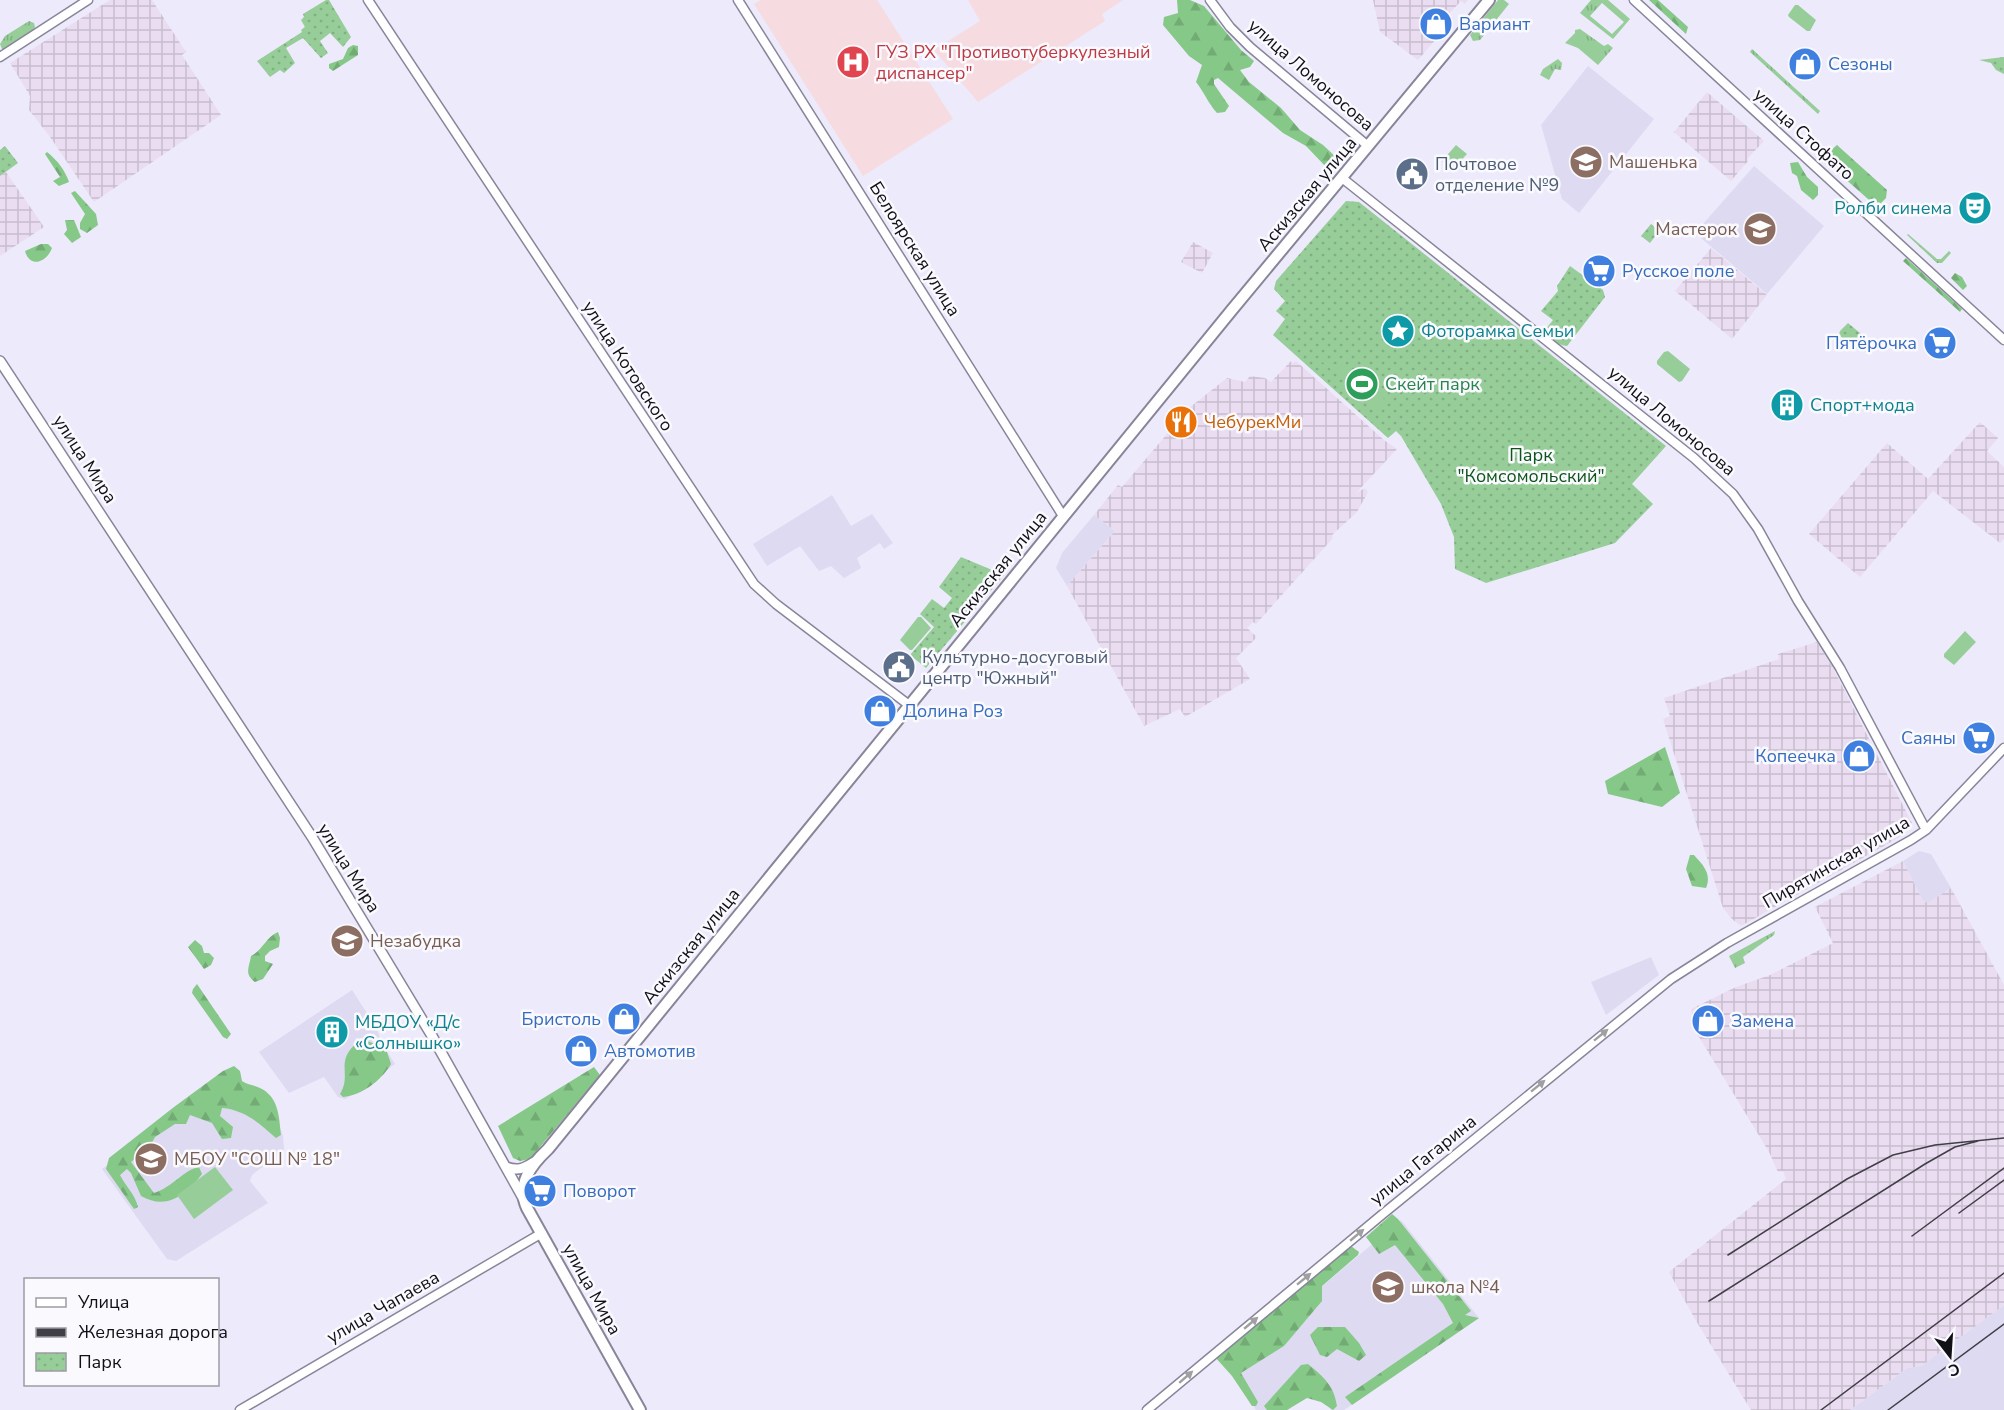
<svg xmlns="http://www.w3.org/2000/svg" width="2004" height="1410" viewBox="0 0 2004 1410" font-family="'Nunito Sans',sans-serif">
  <defs>
    <pattern id="industrial-grid" width="8" height="8" patternUnits="userSpaceOnUse" patternTransform="scale(1.5)"><rect width="8" height="8" fill="#ebddf1"/><path d="M0 4h8M4 0v8" fill="none" stroke="#c8bdce"/></pattern>
    <pattern id="grass-tufts" width="24" height="20" patternUnits="userSpaceOnUse" patternTransform="scale(1.5)"><rect width="24" height="20" fill="#96cd98"/><path d="M3 7l-1-3M5 7V3M7 7l1-3M15 17l-1-3M17 17v-4M19 17l1-3" fill="none" stroke="#80af82"/></pattern>
    <pattern id="forest-firs" width="22" height="20" patternUnits="userSpaceOnUse" patternTransform="scale(1.5)"><rect width="22" height="20" fill="#86c888"/><path d="M5 1l3.5 6h-7zM16 11l3.5 6h-7z" fill="#73ab75"/></pattern>
    <pattern id="park-dots" width="8" height="8" patternUnits="userSpaceOnUse" patternTransform="scale(1.5)"><rect width="8" height="8" fill="#96cd98"/><path d="M2 2h.1M6 6h.1" fill="none" stroke="#80af82" stroke-width="1.8" stroke-linecap="round"/></pattern>
  </defs>
  <rect width="100%" height="100%" fill="#edeafc"/>
  <path fill="#dedaf1" d="M 1588,66 L 1654,119 L 1579,213 L 1562,199 L 1541,125 Z
    M 1754,166 L 1824,226 L 1767,294 L 1695,233 Z
    M 832,495 L 851,526 L 872,514 L 893,543 L 884,549 L 880,543 L 857,558 L 861,568 L 844,578 L 831,566 L 819,571 L 800,546 L 767,566 L 753,544 Z
    M 1094,515 L 1115,531 L 1067,586 L 1056,568 L 1062,553 Z
    M 1919,851 L 1931,854 L 1951,888 L 1928,903 L 1923,901 L 1903,861 Z
    M 1651,957 L 1659,975 L 1606,1015 L 1591,982 Z
    M 352,990 L 376,1027 L 383,1045 L 395,1064 L 352,1095 L 345,1099 L 338,1097 L 324,1077 L 289,1093 L 259,1052 Z
    M 232,1071 L 279,1125 L 283,1136 L 284,1150 L 252,1175 L 250,1181 L 268,1203 L 176,1261 L 167,1259 L 102,1169 Z
    M 1401,1220 L 1479,1318 L 1344,1410 L 1331,1410 L 1314,1388 L 1288,1410 L 1256,1410 L 1227,1366 Z
    M 2004,1305 L 2004,1410 L 1850,1410 L 1907,1368 L 1921,1366 Z"/>
  <path fill="url(#industrial-grid)" d="M 110,0 L 152,0 L 186,52 L 182,55 L 221,115 L 94,202 L 50,137 L 29,110 L 30,96 L 10,63 Z
    M 1373,0 L 1468,0 L 1465,4 L 1461,1 L 1448,15 L 1453,19 L 1418,60 L 1380,32 Z
    M 1707,92 L 1764,141 L 1747,159 L 1748,161 L 1731,181 L 1674,132 Z
    M 6,172 L 44,227 L 0,256 L 0,176 Z
    M 1193,242 L 1213,253 L 1202,273 L 1181,262 Z
    M 1711,248 L 1767,295 L 1732,339 L 1675,291 Z
    M 1291,361 L 1293,363 L 1296,361 L 1384,440 L 1397,449 L 1356,493 L 1365,488 L 1368,492 L 1357,512 L 1332,535 L 1333,538 L 1256,624 L 1253,622 L 1247,628 L 1257,637 L 1236,658 L 1250,679 L 1185,717 L 1180,709 L 1144,726 L 1067,586 L 1115,531 L 1094,515 L 1118,485 L 1122,487 L 1189,408 L 1227,378 L 1245,382 L 1250,376 L 1265,378 L 1271,382 Z
    M 1980,422 L 1998,438 L 1987,451 L 2004,467 L 2004,539 L 2000,543 L 1933,491 L 1860,577 L 1809,534 L 1887,443 L 1928,479 Z
    M 1817,642 L 1834,670 L 1912,823 L 1900,837 L 1741,926 L 1733,920 L 1723,908 L 1663,719 L 1670,716 L 1664,698 L 1779,659 L 1778,654 Z
    M 1903,861 L 1923,901 L 1928,903 L 1951,888 L 2004,985 L 2004,1305 L 1921,1366 L 1907,1368 L 1850,1410 L 1751,1410 L 1696,1321 L 1669,1272 L 1786,1179 L 1783,1171 L 1778,1172 L 1769,1152 L 1696,1032 L 1691,1009 L 1736,987 L 1770,975 L 1833,943 L 1815,907 Z"/>
  <path fill="#f6dbe0" d="M 761,0 L 877,0 L 953,119 L 863,176 L 754,4 Z
    M 968,0 L 1123,0 L 1102,14 L 1105,21 L 978,102 L 934,50 L 980,21 Z"/>
  <path fill="url(#grass-tufts)" fill-rule="evenodd" d="M 1498,0 L 1504,0 L 1509,4 L 1480,40 L 1473,41 L 1470,35 Z
    M 1591,0 L 1608,0 L 1630,19 L 1613,39 L 1580,13 ZM 1602,3 L 1624,22 L 1612,34 L 1590,16 Z
    M 29,21 L 34,23 L 35,27 L 33,30 L 4,49 L 2,49 L 0,44 L 5,36 Z
    M 1580,29 L 1604,46 L 1608,44 L 1613,48 L 1598,65 L 1578,48 L 1565,43 L 1575,33 L 1575,30 Z
    M 1752,49 L 1820,111 L 1818,114 L 1750,52 Z
    M 1558,59 L 1562,63 L 1561,70 L 1555,69 L 1549,80 L 1540,75 L 1543,69 Z
    M 1908,234 L 1937,259 L 1941,259 L 1949,251 L 1951,253 L 1942,263 L 1937,263 L 1907,235 Z
    M 1775,931 L 1774,935 L 1743,957 L 1745,963 L 1735,968 L 1729,956 Z"/>
  <path fill="url(#forest-firs)" d="M 1177,0 L 1190,0 L 1204,6 L 1241,50 L 1254,61 L 1250,67 L 1240,70 L 1249,82 L 1281,108 L 1300,130 L 1323,145 L 1338,159 L 1334,166 L 1327,168 L 1306,146 L 1283,133 L 1218,78 L 1214,80 L 1214,84 L 1229,106 L 1225,112 L 1217,113 C 1208,103 1204,92 1196,82 L 1202,65 L 1189,56 L 1163,25 L 1164,17 L 1178,13 Z
    M 1649,0 L 1658,0 L 1688,27 L 1686,34 Z
    M 353,45 L 358,46 L 358,55 L 333,71 L 329,68 L 329,64 L 343,59 L 348,48 Z
    M 1837,145 L 1887,190 L 1886,198 L 1877,207 L 1825,161 L 1829,152 Z
    M 47,152 C 57,160 65,170 69,182 L 59,186 L 53,181 L 60,177 L 45,154 Z
    M 1798,162 L 1807,177 L 1818,187 L 1818,195 L 1813,200 L 1801,190 L 1797,176 L 1792,173 L 1790,163 Z
    M 75,191 L 96,214 L 98,225 L 87,233 L 80,229 L 80,223 L 85,214 L 71,193 Z
    M 65,220 L 74,220 L 81,237 L 72,243 L 64,234 L 67,230 Z
    M 41,244 L 48,244 L 52,248 C 47,262 30,269 25,251 Z
    M 1906,258 L 1962,309 L 1960,312 L 1903,261 Z
    M 1955,273 L 1962,277 L 1967,286 L 1963,290 L 1951,278 Z
    M 1665,747 L 1680,793 L 1662,807 L 1608,794 L 1605,781 Z
    M 1690,855 L 1694,855 C 1703,865 1712,874 1706,888 L 1692,886 L 1686,869 Z
    M 278,932 L 280,938 L 279,947 L 270,951 L 265,956 L 265,961 L 273,964 L 263,979 L 255,982 C 244,974 249,968 251,956 C 262,951 266,937 278,932 Z
    M 195,940 L 202,946 L 204,953 L 209,953 L 214,958 L 211,965 L 204,969 L 188,947 Z
    M 197,984 L 231,1034 L 227,1039 L 223,1037 L 192,993 L 193,989 Z
    M 362,1039 L 375,1044 L 379,1043 L 385,1046 L 391,1064 C 381,1081 362,1095 343,1097 L 340,1094 C 353,1073 332,1060 362,1039 Z
    M 234,1066 L 240,1071 L 242,1081 C 248,1085 254,1085 260,1088 C 279,1097 279,1117 281,1135 L 276,1138 C 259,1123 245,1110 222,1108 L 220,1116 L 233,1127 L 231,1138 L 222,1139 L 212,1123 L 190,1115 L 186,1124 L 175,1124 L 155,1137 L 150,1146 L 131,1162 L 154,1193 C 173,1187 183,1170 199,1167 L 202,1174 C 187,1194 167,1211 141,1196 L 131,1173 L 127,1169 L 120,1175 C 126,1187 135,1194 138,1207 L 134,1209 L 106,1169 L 109,1158 L 174,1107 L 223,1071 Z
    M 594,1067 L 600,1075 L 530,1159 L 520,1161 L 513,1158 L 498,1126 Z
    M 1392,1214 L 1398,1219 L 1471,1311 L 1465,1315 L 1479,1318 L 1352,1405 L 1345,1397 L 1453,1323 L 1443,1304 L 1395,1245 L 1379,1254 L 1366,1237 Z
    M 1351,1246 L 1359,1252 L 1358,1255 L 1322,1286 L 1322,1301 L 1284,1346 L 1241,1373 L 1258,1402 L 1256,1406 L 1252,1406 L 1232,1376 L 1215,1357 Z
    M 1318,1327 L 1345,1327 L 1359,1343 L 1366,1355 L 1359,1361 L 1337,1349 L 1327,1357 L 1320,1355 L 1310,1335 Z
    M 1308,1364 C 1324,1377 1334,1386 1337,1406 L 1333,1410 L 1321,1402 L 1307,1398 L 1287,1410 L 1267,1410 L 1264,1406 L 1301,1365 Z"/>
  <path fill="url(#park-dots)" d="M 326,0 L 329,0 L 351,37 L 343,47 L 330,33 L 320,41 L 328,53 L 321,58 L 303,38 L 286,48 L 295,63 L 284,73 L 280,70 L 270,77 L 257,61 L 302,32 L 301,30 L 305,27 L 301,20 L 304,17 L 303,14 Z
    M 2004,57 L 2004,74 L 1996,70 L 1991,63 L 1979,60 Z
    M 5,146 L 18,163 L 0,176 L 0,150 Z
    M 1346,201 L 1359,202 L 1666,446 L 1632,484 L 1653,504 L 1615,543 L 1486,583 L 1455,569 L 1454,537 L 1441,504 L 1401,436 L 1396,431 L 1388,438 L 1273,335 L 1285,319 L 1276,311 L 1285,301 L 1274,289 L 1276,281 Z
    M 1651,224 L 1659,231 L 1650,243 L 1641,236 Z
    M 1570,266 L 1603,290 L 1605,297 L 1567,346 C 1559,346 1548,337 1545,330 L 1553,320 L 1541,311 L 1558,291 L 1557,286 Z
    M 1848,323 L 1866,338 L 1866,343 L 1861,349 L 1855,348 L 1839,335 L 1840,331 Z
    M 961,557 L 1004,575 L 926,668 L 910,655 L 934,627 L 920,614 L 932,599 L 944,608 L 952,598 L 939,587 Z"/>
  <path fill="#96cd98" d="M 1795,5 L 1798,5 L 1816,20 L 1810,31 L 1807,31 L 1789,17 L 1788,15 Z
    M 1456,145 L 1467,154 L 1452,170 L 1442,161 Z
    M 1668,351 L 1690,369 L 1682,381 L 1679,382 L 1657,364 L 1657,361 L 1664,352 Z
    M 1320,360 L 1362,372 L 1385,400 L 1376,409 Z
    M 1528,443 L 1549,460 L 1537,474 L 1517,457 Z
    M 918,617 L 921,617 L 931,628 L 912,650 L 910,650 L 900,640 Z
    M 1965,631 L 1976,642 L 1954,665 L 1944,657 L 1944,654 Z
    M 215,1167 L 233,1190 L 194,1219 L 177,1195 Z"/>
  <g fill="none" stroke-linecap="round" stroke-linejoin="round">
    <g stroke="#898599" stroke-width="11">
      <path id="tertiary" d="M 368,0 L 754,584 L 776,604 L 909,705
        M 738,0 L 1063,516
        M 1210,0 L 1230,27 L 1250,47 L 1368,146
        M 1634,0 L 2004,340
        M 0,57 L 88,0
        M 1342,178 L 1694,458 L 1733,494 L 1758,529 L 1798,601 L 1840,668 L 1926,830
        M 240,1410 L 542,1233
        M 1147,1410 L 1384,1213 L 1671,979 L 1727,943 L 1911,840 L 1926,830 L 2004,748"/>
    </g>
    <g stroke="#898599" stroke-width="12">
      <path id="secondary" d="M 0,361 L 312,837 L 432,1036 L 523,1198
        M 506,1167 C 518,1171 523,1169 534,1162"/>
    </g>
    <g stroke="#898599" stroke-width="14">
      <path id="primary" d="M 640,1410 L 527,1208 C 516,1184 531,1165 548,1149 L 1231,311 L 1489,0"/>
    </g>
    <use href="#tertiary" stroke="#fff" stroke-width="8"/>
    <use href="#secondary" stroke="#fff" stroke-width="9"/>
    <use href="#primary" stroke="#fff" stroke-width="10"/>
    <path stroke="#403e47" stroke-width="1.5" d="M 1959,1213 L 2004,1180
      M 1912,1236 L 2004,1168
      M 1728,1255 L 1847,1179 L 1893,1155 L 1935,1145 L 2004,1138
      M 1709,1301 L 1925,1164 L 1955,1147 L 1978,1141
      M 1821,1410 L 2004,1273
      M 1888,1410 L 2004,1324"/>
  </g>
  <defs><path id="oneway-solid" d="M-6-.8H1V-3.2L6.5 0L1 3.2V.8H-6Z" transform="scale(1.5)"/></defs>
  <g fill="#a09fa2">
    <use href="#oneway-solid" transform="translate(1601 1035) rotate(-39)"/>
    <use href="#oneway-solid" transform="translate(1538 1086) rotate(-39)"/>
    <use href="#oneway-solid" transform="translate(1357 1235) rotate(-40)"/>
    <use href="#oneway-solid" transform="translate(1304 1279) rotate(-39)"/>
    <use href="#oneway-solid" transform="translate(1251 1323) rotate(-40)"/>
    <use href="#oneway-solid" transform="translate(1186 1377) rotate(-41)"/>
  </g>
  <defs>
    <g id="shop-disc" transform="scale(1.725)"><circle r="9.5" fill="#3f7fe0" stroke="#faf9fe"/><path d="M-5-2.5h2.3a2.7 3.5 0 0 1 5.4 0H5L5.5 6h-11ZM-1.5-2.5h3a1.5 2.3 0 0 0-3 0Z" fill="#fff"/></g>
    <g id="hospital-disc" transform="scale(1.725)"><circle r="9.5" fill="#e0444e" stroke="#faf9fe"/><path d="M-5-5h3v3.5h4V-5h3V5h-3V1.5h-4V5h-3Z" fill="#fff"/></g>
    <g id="school-disc" transform="scale(1.725)"><circle r="9.5" fill="#8d6e63" stroke="#faf9fe"/><path d="M0-5L7-2L0 1L-7-2ZM-4 1L0 2.5L4 1V4Q0 6-4 4Z" fill="#fff"/></g>
    <g id="civic-disc" transform="scale(1.725)"><circle r="9.5" fill="#5c6f8a" stroke="#faf9fe"/><path d="M-.6-6.5H3V-4.5H.6V-3L4-1V1h2V6H-6V1h2V-1L-.6-3ZM-1.2 2.5V6h2.4V2.5Z" fill="#fff"/></g>
    <g id="theatre-disc" transform="scale(1.725)"><circle r="9.5" fill="#0f9aa8" stroke="#faf9fe"/><path d="M-5-5.5Q0-4 5-5.5V0Q5 5 0 6Q-5 5-5 0ZM-3.3-2.5H-1v1.5H-3.3ZM1-2.5H3.3v1.5H1ZM-2.8 1Q0 5.5 2.8 1Z" fill="#fff"/></g>
    <g id="supermarket-disc" transform="scale(1.725)"><circle r="9.5" fill="#3f7fe0" stroke="#faf9fe"/><path d="M-6-5.5h2.5l.6 2H6L4.5 2H-2.5L-4.4-4H-6ZM-1.5 3.2a1.3 1.3 0 1 0 .1 0ZM3 3.2a1.3 1.3 0 1 0 .1 0Z" fill="#fff"/></g>
    <g id="sight-disc" transform="scale(1.725)"><circle r="9.5" fill="#0f9aa8" stroke="#faf9fe"/><path d="M0-6L1.8-2.2L6-1.7L2.9 1.2L3.7 5.4L0 3.3L-3.7 5.4L-2.9 1.2L-6-1.7L-1.8-2.2Z" fill="#fff"/></g>
    <g id="stadium-disc" transform="scale(1.725)"><circle r="9.5" fill="#2e9e5b" stroke="#faf9fe"/><path d="M0-5a6.5 5 0 1 0 0 10a6.5 5 0 1 0 0-10ZM-3.5-1.8h7v3.6h-7Z" fill="#fff"/></g>
    <g id="building-disc" transform="scale(1.725)"><circle r="9.5" fill="#0f9aa8" stroke="#faf9fe"/><path d="M-4-6H4V6H1V3H-1V6H-4ZM-2.5-4.3h1.7v1.8h-1.7ZM.8-4.3h1.7v1.8H.8ZM-2.5-1h1.7V.8h-1.7ZM.8-1h1.7V.8H.8Z" fill="#fff"/></g>
    <g id="restaurant-disc" transform="scale(1.725)"><circle r="9.5" fill="#e8710a" stroke="#faf9fe"/><path d="M-5-6h1v4h1v-4h1v4h1v-4h1v5L-1.5 .5V6h-2V.5L-5-1ZM5-6V6H3V1.5H1.5Q1.5-4 5-6Z" fill="#fff"/></g>
  </defs>
  <g fill-rule="evenodd">
    <use href="#shop-disc" x="1436" y="24"/>
    <use href="#hospital-disc" x="853" y="62"/>
    <use href="#shop-disc" x="1805" y="64"/>
    <use href="#school-disc" x="1586" y="162"/>
    <use href="#civic-disc" x="1412" y="174"/>
    <use href="#theatre-disc" x="1975" y="208"/>
    <use href="#school-disc" x="1760" y="229"/>
    <use href="#supermarket-disc" x="1599" y="271"/>
    <use href="#sight-disc" x="1398" y="331"/>
    <use href="#supermarket-disc" x="1940" y="343"/>
    <use href="#stadium-disc" x="1362" y="384"/>
    <use href="#building-disc" x="1787" y="405"/>
    <use href="#restaurant-disc" x="1181" y="422"/>
    <use href="#civic-disc" x="899" y="667"/>
    <use href="#shop-disc" x="880" y="711"/>
    <use href="#supermarket-disc" x="1979" y="738"/>
    <use href="#shop-disc" x="1859" y="756"/>
    <use href="#school-disc" x="347" y="941"/>
    <use href="#shop-disc" x="624" y="1019"/>
    <use href="#shop-disc" x="1708" y="1021"/>
    <use href="#building-disc" x="332" y="1032"/>
    <use href="#shop-disc" x="581" y="1051"/>
    <use href="#school-disc" x="151" y="1159"/>
    <use href="#supermarket-disc" x="540" y="1191"/>
    <use href="#school-disc" x="1388" y="1287"/>
  </g>
  <g text-anchor="middle" dominant-baseline="central" stroke-width="5" stroke-linejoin="round" paint-order="stroke">
    <g font-size="18" fill="#366cbe" stroke="#faf9fe" text-anchor="start">
      <text x="1459" y="24">Вариант</text>
      <text x="1828" y="64">Сезоны</text>
      <text x="1622" y="271">Русское поле</text>
      <text x="1917" y="343" text-anchor="end">Пятёрочка</text>
      <text x="903" y="711">Долина Роз</text>
      <text x="1956" y="738" text-anchor="end">Саяны</text>
      <text x="1836" y="756" text-anchor="end">Копеечка</text>
      <text x="601" y="1019" text-anchor="end">Бристоль</text>
      <text x="1731" y="1021">Замена</text>
      <text x="604" y="1051">Автомотив</text>
      <text x="563" y="1191">Поворот</text>
    </g>
    <g font-size="18" fill="#be3a42" stroke="#faf9fe" text-anchor="start">
      <text x="876" y="52">ГУЗ РХ "Противотуберкулезный<tspan x="876" dy="21">диспансер"</tspan></text>
    </g>
    <g font-size="18" fill="#121017" stroke="#faf9fe">
      <text transform="translate(1311 75) rotate(41)">улица Ломоносова</text>
      <text transform="translate(1804 134) rotate(42)">улица Стофато</text>
      <text transform="translate(1307 194) rotate(-50)">Аскизская улица</text>
      <text transform="translate(915 249) rotate(58)">Белоярская улица</text>
      <text transform="translate(628 366) rotate(57)">улица Котовского</text>
      <text transform="translate(1672 421) rotate(40)">улица Ломоносова</text>
      <text transform="translate(85 459) rotate(57)">улица Мира</text>
      <text transform="translate(998 569) rotate(-51)">Аскизская улица</text>
      <text transform="translate(1836 862) rotate(-30)">Пирятинская улица</text>
      <text transform="translate(349 868) rotate(58)">улица Мира</text>
      <text transform="translate(691 946) rotate(-51)">Аскизская улица</text>
      <text transform="translate(1423 1160) rotate(-39)">улица Гагарина</text>
      <text transform="translate(592 1289) rotate(61)">улица Мира</text>
      <text transform="translate(383 1307) rotate(-30)">улица Чапаева</text>
    </g>
    <g font-size="18" fill="#785e54" stroke="#faf9fe" text-anchor="start">
      <text x="1609" y="162">Машенька</text>
      <text x="1737" y="229" text-anchor="end">Мастерок</text>
      <text x="370" y="941">Незабудка</text>
      <text x="174" y="1159">МБОУ "СОШ № 18"</text>
      <text x="1411" y="1287">школа №4</text>
    </g>
    <g font-size="18" fill="#4e5e75" stroke="#faf9fe" text-anchor="start">
      <text x="1435" y="164">Почтовое<tspan x="1435" dy="21">отделение №9</tspan></text>
      <text x="922" y="657">Культурно-досуговый<tspan x="922" dy="21">центр "Южный"</tspan></text>
    </g>
    <g font-size="18" fill="#0d838f" stroke="#faf9fe" text-anchor="start">
      <text x="1952" y="208" text-anchor="end">Ролби синема</text>
      <text x="1421" y="331">Фоторамка Семьи</text>
      <text x="1810" y="405">Спорт+мода</text>
      <text x="355" y="1022">МБДОУ «Д/с<tspan x="355" dy="21">«Солнышко»</tspan></text>
    </g>
    <g font-size="18" fill="#27864d" stroke="#faf9fe" text-anchor="start">
      <text x="1385" y="384">Скейт парк</text>
    </g>
    <g font-size="18" fill="#c56008" stroke="#faf9fe" text-anchor="start">
      <text x="1204" y="422">ЧебурекМи</text>
    </g>
    <g font-size="18" fill="#0d551a" stroke="#faf9fe">
      <text x="1531" y="455">Парк<tspan x="1531" dy="21">"Комсомольский"</tspan></text>
    </g>
  </g>
  <rect x="24" y="1278" width="195" height="108" fill="#faf9fe" stroke="#9d9ca2" stroke-width="1.5"/>
  <rect x="36" y="1298" width="30" height="9" fill="#ffffff" stroke="#9d9ca2" stroke-width="1.5"/>
  <text x="78" y="1308" font-size="18" fill="#121017">Улица</text>
  <rect x="36" y="1328" width="30" height="9" fill="#403e47" stroke="#9d9ca2" stroke-width="1.5"/>
  <text x="78" y="1338" font-size="18" fill="#121017">Железная дорога</text>
  <rect x="36" y="1353" width="30" height="18" fill="url(#park-dots)" stroke="#9d9ca2" stroke-width="1.5"/>
  <text x="78" y="1368" font-size="18" fill="#121017">Парк</text>
  <g transform="translate(1950 1356) rotate(163)" stroke="#faf9fe" stroke-width="4.5" paint-order="stroke">
  <path d="M0-4.5L10 22L0 15L-10 22Z" fill="#121017"/>
  <text y="-9" font-size="16" font-weight="bold" text-anchor="middle" fill="#121017">С</text>
  </g>
</svg>
